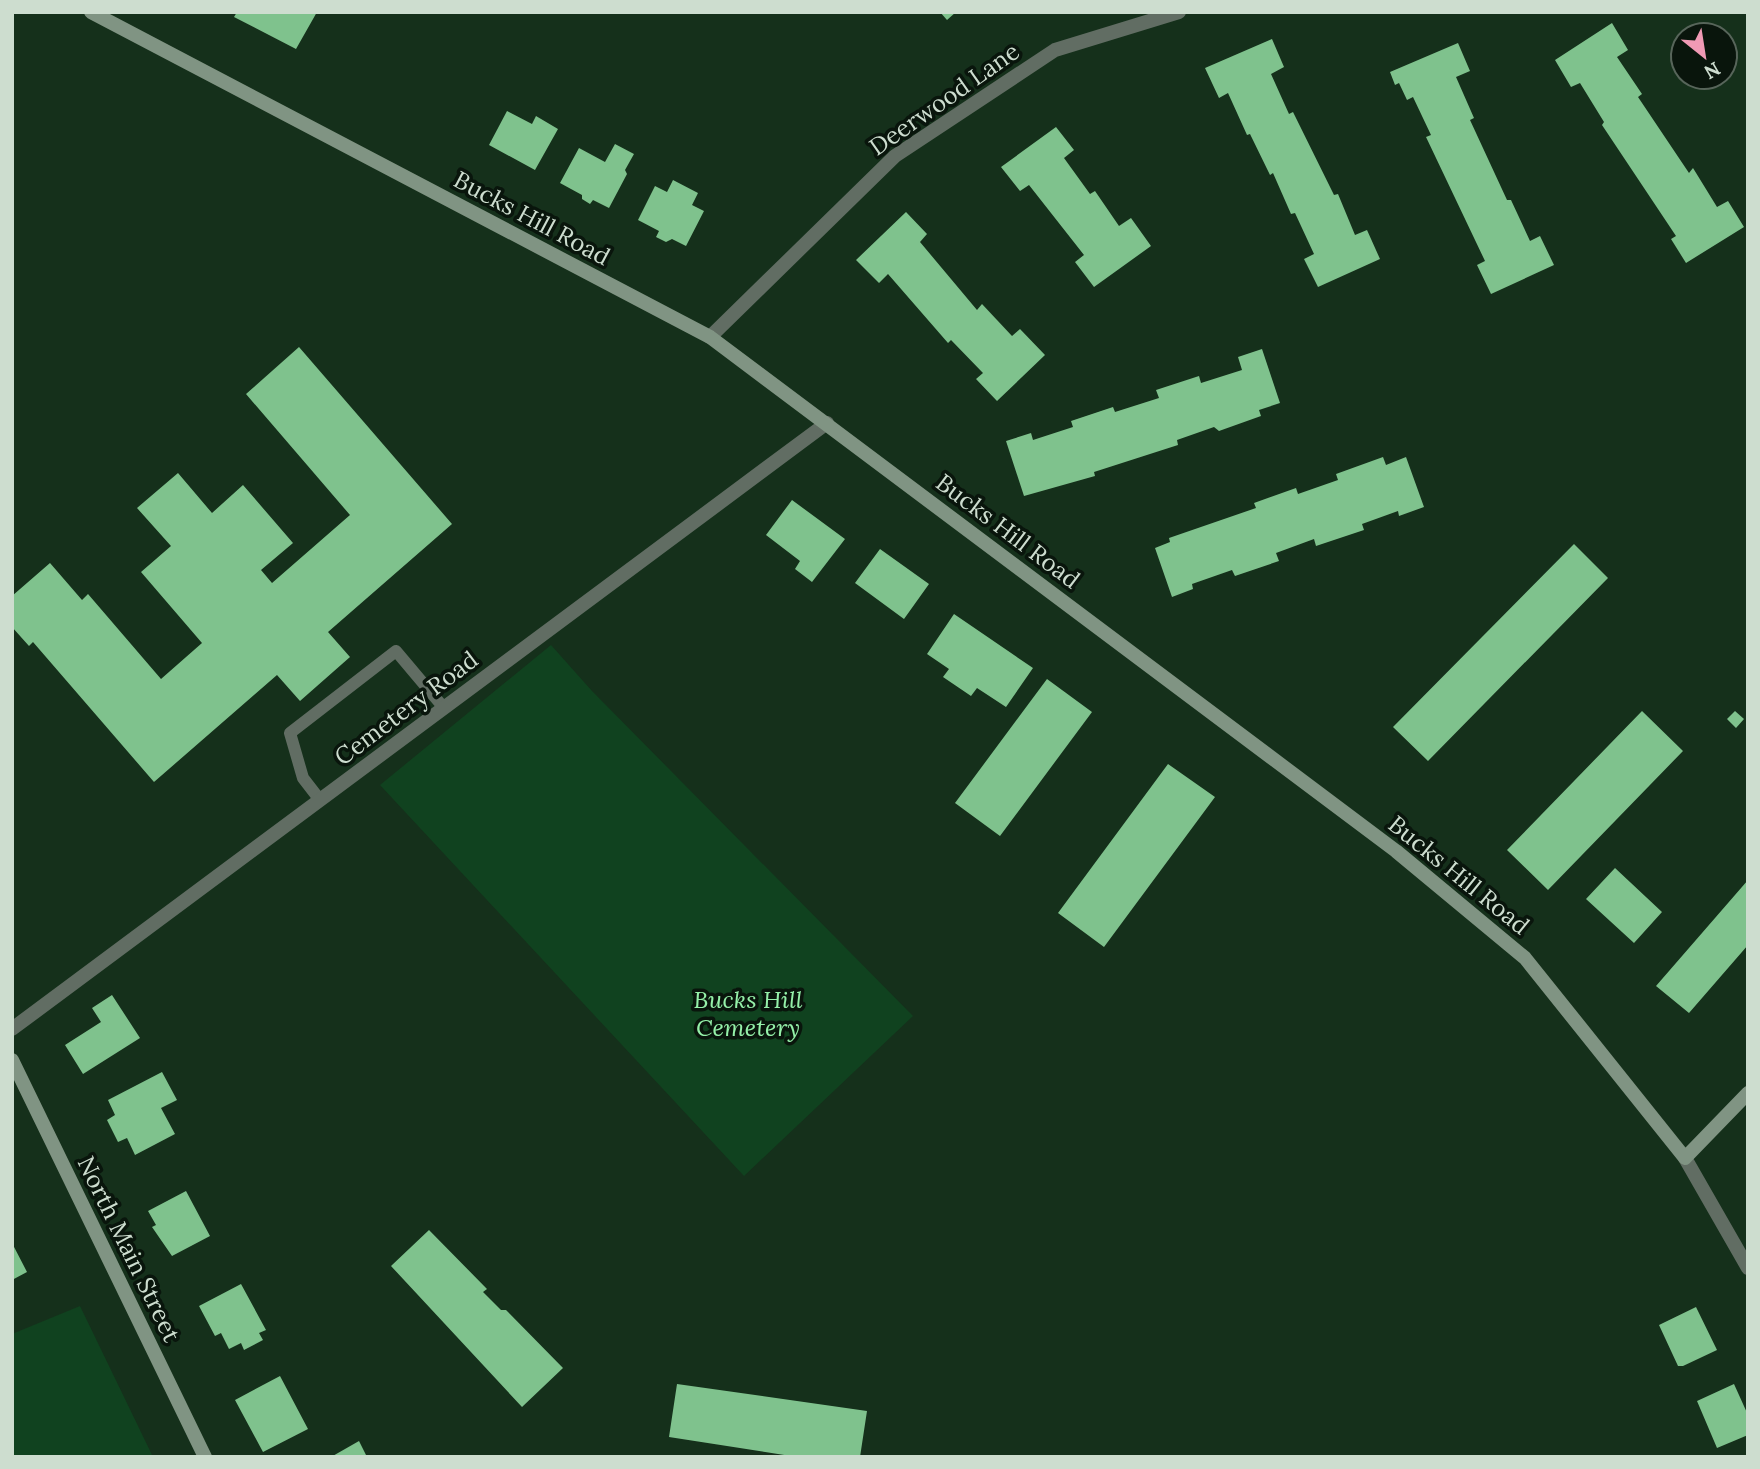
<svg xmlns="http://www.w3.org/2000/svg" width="1760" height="1469" viewBox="0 0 1760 1469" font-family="Lora,serif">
  <rect width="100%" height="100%" fill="#15301b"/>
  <path fill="#10421f" d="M 551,645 L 592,691 L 913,1016 L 744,1176 L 380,785 Z
    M 80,1306 L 153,1457 L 12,1457 L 12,1334 Z"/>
  <path fill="#7fc28d" d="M 237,12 L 317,12 L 296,49 L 234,17 Z
    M 940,12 L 956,12 L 947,20 Z
    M 1612,23 L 1628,50 L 1617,57 L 1642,94 L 1638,97 L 1689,173 L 1693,168 L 1717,207 L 1728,201 L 1744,227 L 1686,263 L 1671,239 L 1676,236 L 1602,125 L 1604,122 L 1580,83 L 1571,87 L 1555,60 Z
    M 1272,39 L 1284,67 L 1271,74 L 1289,114 L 1293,112 L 1334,195 L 1338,194 L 1355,235 L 1367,230 L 1380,259 L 1318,287 L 1304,259 L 1314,254 L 1295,213 L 1291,214 L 1273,173 L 1270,175 L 1250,134 L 1247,135 L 1228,93 L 1219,98 L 1205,68 Z
    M 1458,43 L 1470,71 L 1456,77 L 1474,118 L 1470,120 L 1507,200 L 1511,200 L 1530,241 L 1540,236 L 1554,265 L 1491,294 L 1477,265 L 1485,261 L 1426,137 L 1431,135 L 1413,97 L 1407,100 L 1399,83 L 1395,85 L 1390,72 Z
    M 507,111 L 532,124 L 536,116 L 558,129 L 535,170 L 489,145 Z
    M 1056,127 L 1074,150 L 1064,158 L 1090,194 L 1095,191 L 1119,226 L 1131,218 L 1151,246 L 1094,287 L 1075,262 L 1084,255 L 1029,185 L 1020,191 L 1001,167 Z
    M 615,144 L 634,154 L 625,170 L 627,174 L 609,208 L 593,200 L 590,204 L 582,199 L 582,195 L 560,183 L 579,148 L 605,162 Z
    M 673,180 L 698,193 L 692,205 L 704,211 L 686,246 L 672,239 L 666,242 L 656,237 L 659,231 L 638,220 L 655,186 L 667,192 Z
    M 906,212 L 927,234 L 920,242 L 977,310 L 982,304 L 1012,336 L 1020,329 L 1045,355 L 997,401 L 976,379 L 983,373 L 951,340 L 948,343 L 888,274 L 879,283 L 856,260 Z
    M 299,347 L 452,524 L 328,632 L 350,657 L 300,701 L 277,675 L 154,782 L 33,642 L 29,646 L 12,627 L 12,596 L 50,563 L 82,600 L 88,594 L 161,679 L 202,643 L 141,572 L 171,546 L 137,508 L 178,473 L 212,513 L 243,485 L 293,543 L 261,570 L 272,583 L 350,515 L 246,394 Z
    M 1262,349 L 1280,403 L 1259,410 L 1261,416 L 1219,431 L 1214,427 L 1177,440 L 1178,445 L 1094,472 L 1095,476 L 1024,496 L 1006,441 L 1031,433 L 1033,440 L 1073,427 L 1071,421 L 1113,407 L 1115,412 L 1159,398 L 1156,390 L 1199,376 L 1201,383 L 1242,370 L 1238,357 Z
    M 1383,457 L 1386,465 L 1406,457 L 1424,507 L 1399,516 L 1398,511 L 1362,524 L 1364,530 L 1316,546 L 1314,539 L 1276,553 L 1279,561 L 1235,576 L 1232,570 L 1192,584 L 1193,589 L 1172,597 L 1155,548 L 1170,542 L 1169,538 L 1256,508 L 1254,503 L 1296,488 L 1298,494 L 1338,480 L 1336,474 Z
    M 792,500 L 845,539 L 812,582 L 795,569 L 800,561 L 766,535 Z
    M 1574,544 L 1608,578 L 1428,761 L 1393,727 Z
    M 880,549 L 929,584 L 904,619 L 855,583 Z
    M 954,614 L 1033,668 L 1006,707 L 977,688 L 971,696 L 943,677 L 949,669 L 927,654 Z
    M 1047,679 L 1092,712 L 1000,836 L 955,803 Z
    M 1642,711 L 1683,751 L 1548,890 L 1507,850 Z
    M 1735,711 L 1744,719 L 1736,728 L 1727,719 Z
    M 1168,764 L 1215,797 L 1104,947 L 1058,913 Z
    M 1615,868 L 1662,912 L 1634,943 L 1586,899 Z
    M 1748,880 L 1748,945 L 1689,1013 L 1656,986 Z
    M 112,995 L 140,1038 L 83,1074 L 65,1045 L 101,1022 L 92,1008 Z
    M 162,1072 L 177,1100 L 161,1108 L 175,1134 L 135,1155 L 127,1138 L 118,1142 L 107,1120 L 115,1115 L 108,1100 Z
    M 186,1191 L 210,1236 L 172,1256 L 152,1227 L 156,1225 L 148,1211 Z
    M 429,1230 L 487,1289 L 483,1292 L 501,1310 L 506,1310 L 563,1368 L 522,1407 L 391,1266 Z
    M 12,1243 L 27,1272 L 12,1280 Z
    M 241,1284 L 266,1330 L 259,1333 L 263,1340 L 244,1350 L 241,1343 L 229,1349 L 221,1333 L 215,1336 L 199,1306 Z
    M 1696,1307 L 1717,1350 L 1683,1366 L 1678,1366 L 1659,1325 Z
    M 280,1376 L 308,1429 L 263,1452 L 235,1400 Z
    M 677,1384 L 867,1411 L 860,1457 L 797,1457 L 669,1437 Z
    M 1734,1384 L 1748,1415 L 1748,1435 L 1717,1448 L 1697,1401 Z
    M 359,1441 L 367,1457 L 331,1457 Z"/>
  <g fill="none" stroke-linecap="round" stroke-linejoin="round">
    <path stroke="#616d63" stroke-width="12" d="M 320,800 L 303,778 L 290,733 L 396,651 L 444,708"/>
    <path stroke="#616d63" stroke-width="14" d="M 710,337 L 895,156 L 1055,50 L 1179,12
      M 12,1029 L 827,423
      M 1685,1158 L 1748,1268"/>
    <path stroke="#809483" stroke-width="14" d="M 91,12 L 710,337 L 1396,851 L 1525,958 L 1685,1158 L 1748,1093
      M 12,1060 L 205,1457"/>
  </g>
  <g text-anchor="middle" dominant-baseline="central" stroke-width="7" stroke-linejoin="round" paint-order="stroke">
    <g font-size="24" fill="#cdddcf" stroke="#09150c">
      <text transform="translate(944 99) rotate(-35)">Deerwood Lane</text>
      <text transform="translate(532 218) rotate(28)">Bucks Hill Road</text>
      <text transform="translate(1008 531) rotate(37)">Bucks Hill Road</text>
      <text transform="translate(406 708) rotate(-37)">Cemetery Road</text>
      <text transform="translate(1459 875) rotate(39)">Bucks Hill Road</text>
      <text transform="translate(129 1249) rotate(64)">North Main Street</text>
    </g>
    <g font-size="24" font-style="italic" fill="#95f1a9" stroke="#09150c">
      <text x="748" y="999">Bucks Hill<tspan x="748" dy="28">Cemetery</tspan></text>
    </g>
  </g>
  <rect width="1760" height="1469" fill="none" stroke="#cdddcf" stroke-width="28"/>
  <g transform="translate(1704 56) rotate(150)"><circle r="33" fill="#09150c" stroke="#57655a" stroke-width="2"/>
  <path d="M0-5L12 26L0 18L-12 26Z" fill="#f09ab5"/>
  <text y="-10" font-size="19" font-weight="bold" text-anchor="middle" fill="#cdddcf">N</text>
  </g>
</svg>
